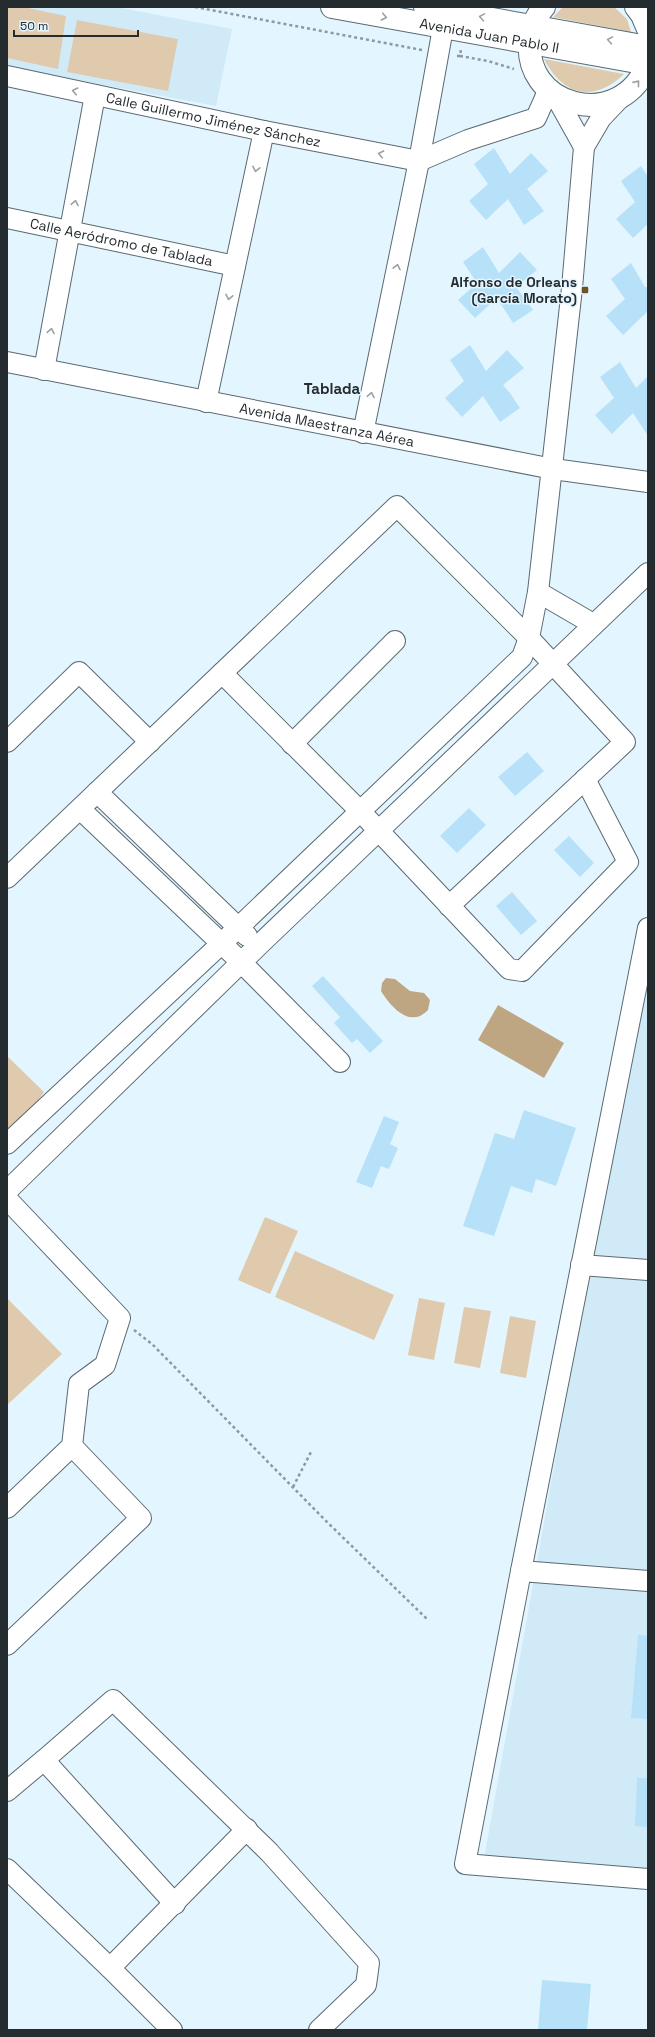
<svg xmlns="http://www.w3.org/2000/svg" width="655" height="2037" viewBox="0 0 655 2037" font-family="'Space Grotesk',sans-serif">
  <rect width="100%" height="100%" fill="#e3f5ff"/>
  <path fill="#d1eaf8" d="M 7,7 L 116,7 L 232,29 L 216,106 L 7,67 Z
    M 648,977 L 648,1873 L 484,1859 L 591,1259 Z"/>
  <path fill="#dfcaad" d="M 7,7 L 23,7 L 66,16 L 58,69 L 7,58 Z
    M 563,7 L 614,7 L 627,19 L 631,32 L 553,17 Z
    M 77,20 L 178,39 L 168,91 L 67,72 Z
    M 544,59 L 624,74 C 594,103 563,96 544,59 Z
    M 7,1056 L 44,1092 L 14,1138 L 7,1138 Z
    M 265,1217 L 298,1231 L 270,1294 L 238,1280 Z
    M 295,1251 L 394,1295 L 374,1340 L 275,1297 Z
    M 7,1298 L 62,1354 L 7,1405 Z
    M 419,1298 L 445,1303 L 434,1360 L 408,1355 Z
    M 464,1307 L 491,1311 L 480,1368 L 454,1363 Z
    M 510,1316 L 536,1321 L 526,1378 L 500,1373 Z"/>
  <path fill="#bea683" d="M 386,978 L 395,979 L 410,991 L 424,993 L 430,1000 L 428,1010 C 410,1029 391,1007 381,991 L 382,983 Z
    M 498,1005 L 564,1043 L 544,1078 L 478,1040 Z"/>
  <path fill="#b6e1f9" d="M 494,148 L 510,174 L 531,153 L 548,171 L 527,189 L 544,211 L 524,225 L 508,199 L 486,220 L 469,201 L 488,184 L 474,164 Z
    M 641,166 L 648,177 L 648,224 L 633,238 L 616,219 L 635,202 L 621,181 Z
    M 483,247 L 499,273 L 520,252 L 537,270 L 516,287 L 533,310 L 513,323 L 497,298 L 475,318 L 458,300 L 477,283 L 463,262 Z
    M 631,263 L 645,287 L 648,287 L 648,311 L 623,335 L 606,316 L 625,299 L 611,279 Z
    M 470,345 L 486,371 L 507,350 L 524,368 L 503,385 L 510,393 L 520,408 L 500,422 L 483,396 L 462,417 L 445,398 L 464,381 L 450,360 Z
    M 620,362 L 636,388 L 648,376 L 648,436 L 633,413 L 612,434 L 595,415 L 614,398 L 600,377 Z
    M 527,752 L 544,771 L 515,796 L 498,777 Z
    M 469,808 L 486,825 L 457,853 L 440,836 Z
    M 569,836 L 594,863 L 580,877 L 554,850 Z
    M 512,892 L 537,921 L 521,935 L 496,906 Z
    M 323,976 L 383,1041 L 370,1053 L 357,1039 L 352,1043 L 334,1023 L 340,1017 L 312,986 Z
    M 524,1110 L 576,1128 L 556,1186 L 536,1179 L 532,1193 L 511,1186 L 494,1236 L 463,1226 L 495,1133 L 514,1139 Z
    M 384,1116 L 399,1122 L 390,1144 L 398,1148 L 389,1169 L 381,1166 L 372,1188 L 356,1182 Z
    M 638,1635 L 648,1636 L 648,1719 L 631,1718 Z
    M 637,1778 L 648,1778 L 648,1827 L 635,1826 Z
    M 542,1980 L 591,1984 L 587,2030 L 538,2030 Z"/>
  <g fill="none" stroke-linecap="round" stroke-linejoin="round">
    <g stroke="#5a6a72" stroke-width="22">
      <g id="minor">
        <path id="s1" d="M 7,76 L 264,131 L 419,161"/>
        <path d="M 555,95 L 584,147"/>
        <path d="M 419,161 L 468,140 L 536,118 L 549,89"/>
        <path id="s2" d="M 7,218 L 235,266"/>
        <path id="s3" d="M 7,362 L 553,469 L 648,482"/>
        <path d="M 44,370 L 95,95"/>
        <path d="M 206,402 L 264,131"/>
        <path d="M 363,433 L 419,161 L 443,28"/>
        <path d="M 538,592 L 593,624"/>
        <path d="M 222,673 L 360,811 L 509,969 L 522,971 L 628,862 L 585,779"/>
        <path d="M 7,742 L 79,672 L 150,742"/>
        <path d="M 292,744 L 395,641"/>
        <path d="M 97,792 L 247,936"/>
        <path d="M 80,809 L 241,962 L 340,1062"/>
        <path d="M 7,878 L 397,506 L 529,638 L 625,742 L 449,906"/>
        <path d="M 7,1144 L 221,944 L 522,657 L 529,638 L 538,592 L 572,288 L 584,147 L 601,118 L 620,98"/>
        <path d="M 7,1191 L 258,946 L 648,573"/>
        <path d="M 7,1199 L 120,1318 L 105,1365 L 79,1384 L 72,1446 L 7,1508"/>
        <path d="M 581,1265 L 648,1270"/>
        <path d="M 521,1571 L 648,928"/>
        <path d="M 648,1581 L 521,1571 L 465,1864 L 648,1879"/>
        <path d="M 7,1645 L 141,1518 L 72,1446"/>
        <path d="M 44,1760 L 113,1700 L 269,1852 L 369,1963 L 366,1985 L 319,2030"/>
        <path d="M 7,1791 L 44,1760 L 175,1904"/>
        <path d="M 7,1869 L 110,1968 L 247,1829"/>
        <path d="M 110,1968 L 172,2030"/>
      </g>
    </g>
    <g stroke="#5a6a72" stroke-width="24">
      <g id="major">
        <path id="s4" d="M 332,7 L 648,64"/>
        <path d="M 425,7 L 648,47"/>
        <path d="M 544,7 C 537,14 533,25 531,34 C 517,108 622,134 648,63"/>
        <path d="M 636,7 L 642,15 L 648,29"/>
      </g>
    </g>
    <path stroke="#8c99a0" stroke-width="2.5" stroke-dasharray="3 3" stroke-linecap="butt" d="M 195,7 L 422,50
      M 457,56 L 460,56 L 461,49
      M 460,56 L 488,61 L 514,69
      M 134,1330 L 152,1344 L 327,1522 L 428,1620
      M 293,1487 L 312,1450"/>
    <use href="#minor" stroke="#fff" stroke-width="20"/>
    <use href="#major" stroke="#fff" stroke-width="22"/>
  </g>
  <defs><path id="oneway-chevron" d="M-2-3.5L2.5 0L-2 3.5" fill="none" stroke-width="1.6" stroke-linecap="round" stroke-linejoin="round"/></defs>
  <g stroke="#9da0a2">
    <use href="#oneway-chevron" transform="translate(384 17) rotate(11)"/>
    <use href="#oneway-chevron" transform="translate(482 17) rotate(-170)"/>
    <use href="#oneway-chevron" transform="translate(610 40) rotate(-170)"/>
    <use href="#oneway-chevron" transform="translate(637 83) rotate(-51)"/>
    <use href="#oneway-chevron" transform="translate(75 91) rotate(-168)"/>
    <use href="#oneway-chevron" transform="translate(381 154) rotate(-169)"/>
    <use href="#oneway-chevron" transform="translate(256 169) rotate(102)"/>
    <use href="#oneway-chevron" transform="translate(75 203) rotate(-79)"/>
    <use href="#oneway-chevron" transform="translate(397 267) rotate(-78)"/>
    <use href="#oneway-chevron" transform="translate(229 297) rotate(102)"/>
    <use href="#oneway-chevron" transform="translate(51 331) rotate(-79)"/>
    <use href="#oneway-chevron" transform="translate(371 395) rotate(-79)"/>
  </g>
  <rect fill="#6e5225" stroke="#e3f5ff" stroke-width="1.5" x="581" y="286" width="8" height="8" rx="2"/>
  <g text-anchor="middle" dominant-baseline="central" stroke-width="3" stroke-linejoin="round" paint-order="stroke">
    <g font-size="14" fill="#252c30" stroke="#e3f5ff">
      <text stroke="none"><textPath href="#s4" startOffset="160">Avenida Juan Pablo II</textPath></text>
      <text stroke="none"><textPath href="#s1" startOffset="211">Calle Guillermo Jiménez Sánchez</textPath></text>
      <text stroke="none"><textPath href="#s2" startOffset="117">Calle Aeródromo de Tablada</textPath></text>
      <text stroke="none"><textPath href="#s3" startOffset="326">Avenida Maestranza Aérea</textPath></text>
    </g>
    <g font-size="14" font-weight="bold" fill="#252c30" stroke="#e3f5ff" text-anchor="end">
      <text x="577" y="282">Alfonso de Orleans<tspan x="577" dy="16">(García Morato)</tspan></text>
    </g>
    <g font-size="15" font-weight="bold" fill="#252c30" stroke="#e3f5ff">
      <text x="332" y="388">Tablada</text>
    </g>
  </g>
  <rect width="655" height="2037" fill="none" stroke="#252c30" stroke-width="16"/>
  <path d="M14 30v6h124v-6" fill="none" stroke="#252c30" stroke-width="2"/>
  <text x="20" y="30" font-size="12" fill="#252c30" stroke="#e3f5ff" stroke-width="3" paint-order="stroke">50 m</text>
</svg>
